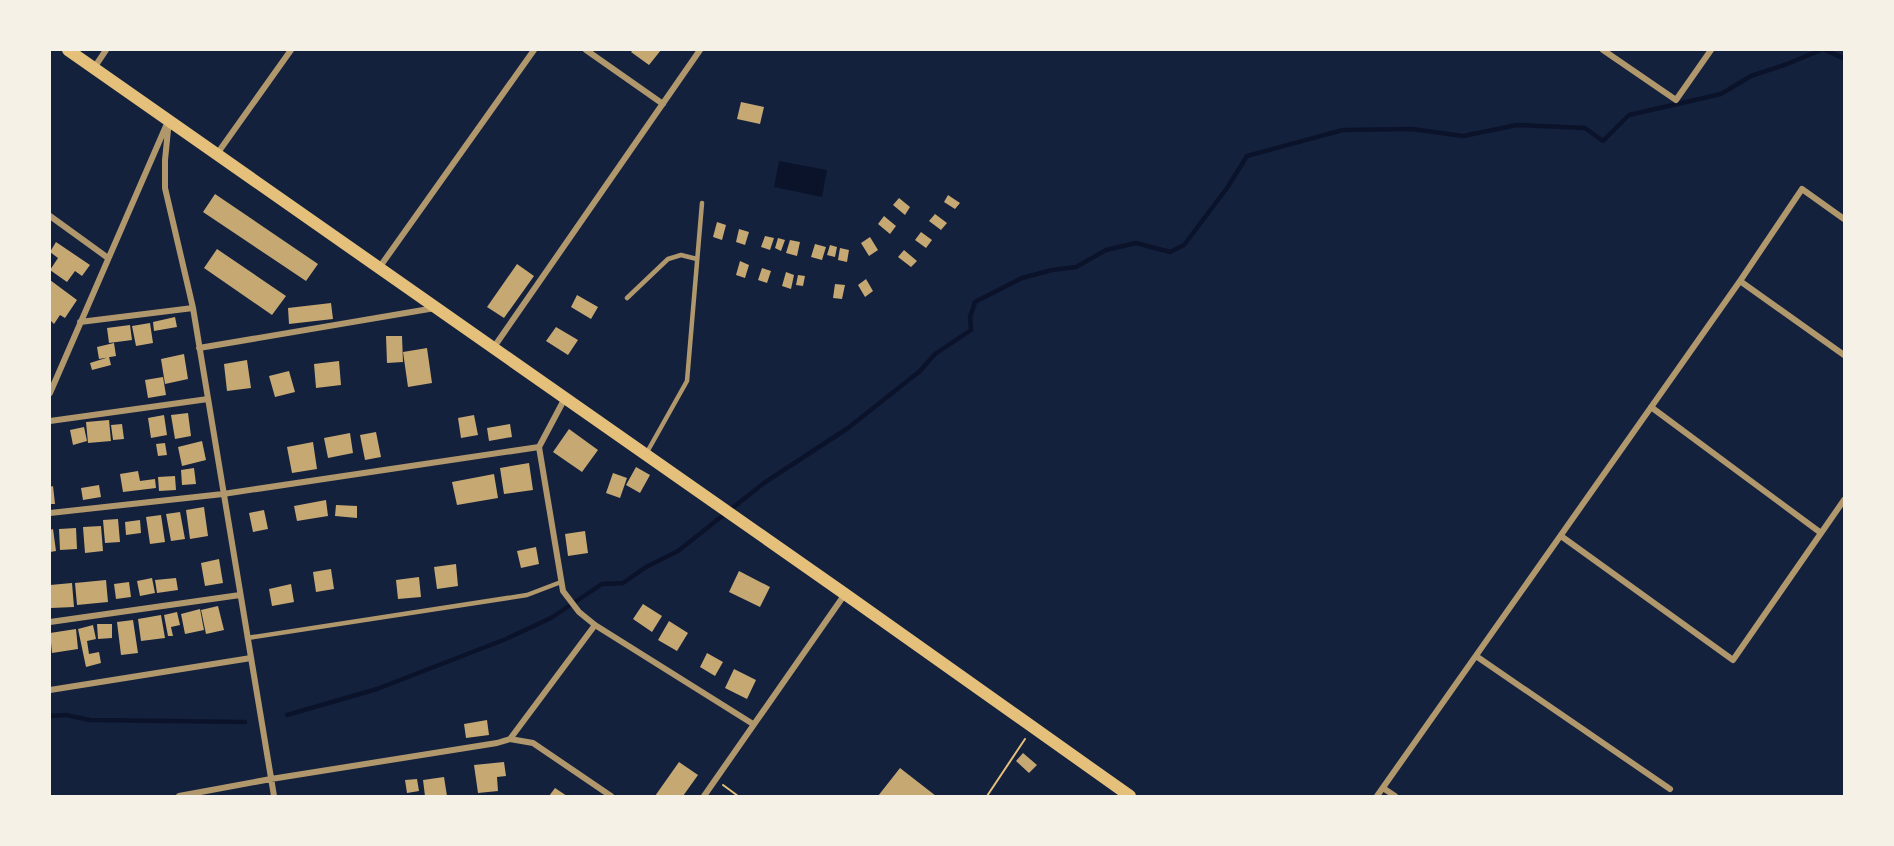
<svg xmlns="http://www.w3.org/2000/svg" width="1894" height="846" viewBox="0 0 1894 846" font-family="'Fira Sans Condensed',sans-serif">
  <rect width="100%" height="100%" fill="#14213d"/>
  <path fill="#0b132b" d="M 779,161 L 827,170 L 822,197 L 774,187 Z"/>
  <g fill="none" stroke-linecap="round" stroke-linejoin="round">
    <path stroke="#0b132b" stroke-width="4.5" d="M 1825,50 L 1843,58 L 1844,56
      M 287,715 L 377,689 L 506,639 L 551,618 L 602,584 L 623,583 L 646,567 L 678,551 L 764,483 L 848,428 L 920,371 L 935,354 L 971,330 L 970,317 L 975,302 L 1022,278 L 1052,270 L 1076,267 L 1106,250 L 1136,243 L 1170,252 L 1184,245 L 1227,188 L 1247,156 L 1343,130 L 1412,129 L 1463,136 L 1517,125 L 1585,128 L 1603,141 L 1629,115 L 1721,94 L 1751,76 L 1787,64 L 1821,50
      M 50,716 L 66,715 L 90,720 L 245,722"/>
  </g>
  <path fill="#c6a872" d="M 633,50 L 661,50 L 649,65 L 631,52 Z
    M 741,102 L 764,107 L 760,124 L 737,119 Z
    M 215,194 L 318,264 L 306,281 L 203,212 Z
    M 948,195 L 960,203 L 955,209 L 944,202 Z
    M 899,198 L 910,207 L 905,215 L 893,205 Z
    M 935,214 L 947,223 L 941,230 L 929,221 Z
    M 884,216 L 896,226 L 890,234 L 878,224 Z
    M 717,222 L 726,225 L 722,240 L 713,237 Z
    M 739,229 L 749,232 L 745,245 L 736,242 Z
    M 921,232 L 932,240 L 926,248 L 915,240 Z
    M 765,236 L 774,238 L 770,250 L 761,247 Z
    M 870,237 L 878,250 L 869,256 L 861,243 Z
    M 778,238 L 785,240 L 781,251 L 775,248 Z
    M 790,240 L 800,242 L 797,256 L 786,253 Z
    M 56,242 L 90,265 L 82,276 L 75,271 L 67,282 L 50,270 L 58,258 L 50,252 Z
    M 815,244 L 826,247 L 822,260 L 811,257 Z
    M 830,245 L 837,247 L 835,257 L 827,255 Z
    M 840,248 L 849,250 L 847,262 L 838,260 Z
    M 217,249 L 286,296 L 272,315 L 204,268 Z
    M 904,250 L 917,261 L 911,267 L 898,257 Z
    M 740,261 L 749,265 L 745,278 L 736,275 Z
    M 517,264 L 534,276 L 504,318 L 487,307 Z
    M 762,268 L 771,271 L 767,283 L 758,280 Z
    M 786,272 L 794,275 L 791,289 L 782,286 Z
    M 798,275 L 805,276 L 803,286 L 796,285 Z
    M 866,279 L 873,291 L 865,297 L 858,285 Z
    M 50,280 L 77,300 L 65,318 L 60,315 L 54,324 L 50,320 Z
    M 835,284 L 845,285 L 842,299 L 833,298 Z
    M 577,295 L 598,307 L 591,319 L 571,307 Z
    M 331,303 L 333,319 L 289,324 L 288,308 Z
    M 175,317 L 177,327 L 154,331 L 153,322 Z
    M 150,323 L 153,343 L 136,346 L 132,326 Z
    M 130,325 L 132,340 L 109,343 L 107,328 Z
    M 556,327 L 578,340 L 568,355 L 546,341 Z
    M 386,336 L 402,336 L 403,362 L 387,363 Z
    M 114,343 L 116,356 L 99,359 L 97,347 Z
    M 427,348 L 432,383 L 408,387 L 403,352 Z
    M 184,354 L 188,379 L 165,384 L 161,359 Z
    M 109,357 L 111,365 L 92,370 L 90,363 Z
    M 247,360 L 251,388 L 227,391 L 224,364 Z
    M 339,361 L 341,385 L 316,388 L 314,364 Z
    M 289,371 L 295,392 L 275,397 L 269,376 Z
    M 163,377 L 166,395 L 148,398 L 145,380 Z
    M 188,413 L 191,436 L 175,439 L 171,415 Z
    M 164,415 L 167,435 L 151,438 L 148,418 Z
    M 474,415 L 478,435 L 461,438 L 458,418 Z
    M 109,420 L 111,441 L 88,443 L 86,422 Z
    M 122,424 L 124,439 L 113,440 L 111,425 Z
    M 510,424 L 512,437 L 489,441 L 487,428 Z
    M 84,427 L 87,441 L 73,445 L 70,430 Z
    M 569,429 L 598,450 L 582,472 L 553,452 Z
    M 376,432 L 381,457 L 365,460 L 360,435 Z
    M 350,433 L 353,453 L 328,458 L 324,438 Z
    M 202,441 L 206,460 L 182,466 L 178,447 Z
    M 313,442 L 317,469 L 292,473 L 287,447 Z
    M 165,443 L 167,455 L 158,456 L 156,444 Z
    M 529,463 L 533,490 L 504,494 L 500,468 Z
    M 636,467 L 650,475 L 640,493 L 626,485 Z
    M 194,468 L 196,484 L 182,485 L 181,470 Z
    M 138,471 L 140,481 L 155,479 L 156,488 L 123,492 L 120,474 Z
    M 613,473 L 627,478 L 620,498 L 606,493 Z
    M 494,474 L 498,498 L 457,505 L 452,482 Z
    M 175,476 L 176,490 L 159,491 L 158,477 Z
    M 99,485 L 101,497 L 83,500 L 81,488 Z
    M 53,486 L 55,504 L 50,504 L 50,487 Z
    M 326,500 L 328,516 L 297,521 L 294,506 Z
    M 336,505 L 357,506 L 357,518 L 335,516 Z
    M 204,507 L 208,536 L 190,539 L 186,510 Z
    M 264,510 L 268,529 L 253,532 L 249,513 Z
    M 180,512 L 185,539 L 171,541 L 166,514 Z
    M 161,515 L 165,542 L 150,544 L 146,517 Z
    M 118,519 L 120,542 L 105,543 L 103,520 Z
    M 140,520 L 141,533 L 126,535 L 125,522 Z
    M 101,526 L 103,551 L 85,553 L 83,527 Z
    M 76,528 L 77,549 L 60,550 L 59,529 Z
    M 53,529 L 56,551 L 50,552 L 50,530 Z
    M 585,531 L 588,553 L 568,556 L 565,534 Z
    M 536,547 L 539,564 L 521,568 L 517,551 Z
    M 219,559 L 223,583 L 205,586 L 201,563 Z
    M 456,564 L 458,586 L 437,589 L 434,567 Z
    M 331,569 L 334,589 L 316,592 L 313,572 Z
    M 739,571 L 770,587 L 760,607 L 729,592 Z
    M 419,577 L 421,597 L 398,599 L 396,580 Z
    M 152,578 L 155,593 L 140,596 L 137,581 Z
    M 176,578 L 178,590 L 157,593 L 155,580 Z
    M 106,580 L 108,602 L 77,605 L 75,583 Z
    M 129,582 L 131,597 L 116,599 L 114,584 Z
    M 72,583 L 74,607 L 51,608 L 50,585 Z
    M 291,584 L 294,602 L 272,606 L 269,589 Z
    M 643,604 L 662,616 L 652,632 L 633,619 Z
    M 218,606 L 224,630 L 206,634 L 201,610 Z
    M 200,609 L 204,630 L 185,634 L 181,614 Z
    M 177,612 L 180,625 L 171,627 L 173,636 L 168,636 L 164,615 Z
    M 161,615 L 165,638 L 141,641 L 138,619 Z
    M 133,620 L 138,653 L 121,655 L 117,622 Z
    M 669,621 L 688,633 L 677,651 L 658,640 Z
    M 97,624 L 112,624 L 112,638 L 98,639 Z
    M 93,625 L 96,639 L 87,641 L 89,654 L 99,652 L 101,663 L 86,667 L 78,629 Z
    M 76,629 L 78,649 L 52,653 L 50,633 Z
    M 707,653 L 723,662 L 715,676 L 700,667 Z
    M 734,669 L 756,680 L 747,699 L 725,688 Z
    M 487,720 L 489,735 L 466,738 L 464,724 Z
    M 1023,753 L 1037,765 L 1029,773 L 1016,761 Z
    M 504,762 L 506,776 L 497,777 L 498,791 L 478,793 L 474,765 Z
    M 679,762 L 698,775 L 683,796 L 655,796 Z
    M 900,768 L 936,796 L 878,796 Z
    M 444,777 L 447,796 L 425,796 L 423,780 Z
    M 417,779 L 419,791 L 407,793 L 405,780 Z
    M 555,788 L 567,796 L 549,796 Z"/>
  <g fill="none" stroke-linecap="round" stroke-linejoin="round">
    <path stroke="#e5c07b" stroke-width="2" d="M 723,785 L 738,796
      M 987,796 L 1025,739"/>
    <path stroke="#b1986c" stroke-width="4.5" d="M 627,298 L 668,259 L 681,255 L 697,259
      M 646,454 L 687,381 L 702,203
      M 247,638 L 527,595 L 561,582"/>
    <path stroke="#b1986c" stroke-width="6" d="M 586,50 L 663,104
      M 1603,50 L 1676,100 L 1711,50
      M 94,68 L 106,50
      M 169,120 L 165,160 L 165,188 L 193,308 L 274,796
      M 217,154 L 291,50
      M 50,216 L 108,258
      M 379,268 L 534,50
      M 1740,281 L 1844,355
      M 80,322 L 193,308
      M 494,347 L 700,50
      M 199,348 L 435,308
      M 50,393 L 166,126
      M 565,398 L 539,447 L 563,591 L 579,612 L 595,625 L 753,724
      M 1651,407 L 1821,533
      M 50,421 L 208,399
      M 50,513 L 223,494 L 539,447
      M 1561,536 L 1733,660 L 1844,500
      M 50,622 L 240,595
      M 1476,656 L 1670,789
      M 50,690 L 251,658
      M 510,739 L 595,625
      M 1383,788 L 1395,796
      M 179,796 L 271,779 L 497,743 L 510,739 L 533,743 L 611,796
      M 704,796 L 845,594
      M 1377,796 L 1740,281 L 1802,189 L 1844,219"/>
    <path stroke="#e5c07b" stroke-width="12" d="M 68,50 L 845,594 L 1130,796"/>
  </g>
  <rect width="1894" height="846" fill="none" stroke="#f6f1e7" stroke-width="102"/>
</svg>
